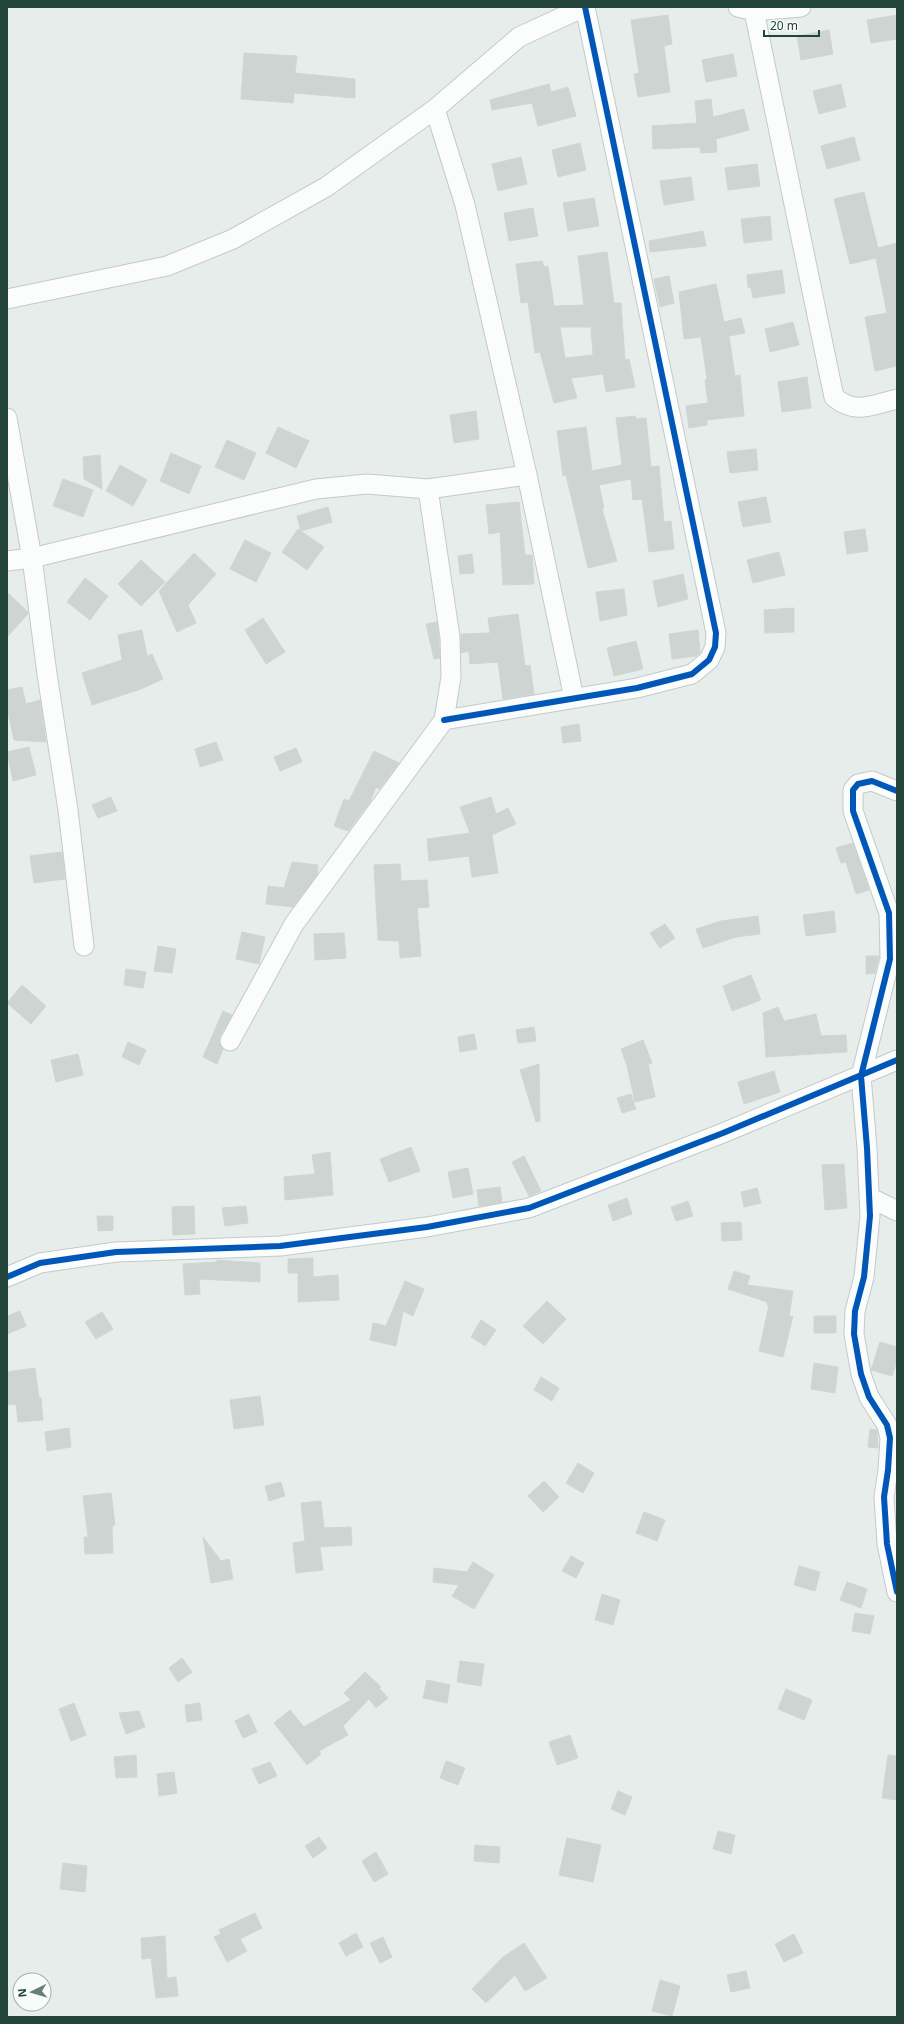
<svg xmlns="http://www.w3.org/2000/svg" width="904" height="2024" viewBox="0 0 904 2024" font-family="'Noto Sans',sans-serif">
  <rect width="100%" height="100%" fill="#e7edea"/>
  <path fill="#ced4d2" stroke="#d0d6d3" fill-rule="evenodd" d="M 668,15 L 672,44 L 664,46 L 670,92 L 638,97 L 634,74 L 639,73 L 631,20 Z
    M 897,15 L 897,39 L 871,43 L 867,20 Z
    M 829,30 L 833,54 L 801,60 L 797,36 Z
    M 244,53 L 297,56 L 295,73 L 355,79 L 355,98 L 294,93 L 293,103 L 241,99 Z
    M 733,54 L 737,76 L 706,82 L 702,60 Z
    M 549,84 L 551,92 L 568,87 L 576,116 L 538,126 L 532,103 L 492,110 L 490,100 Z
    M 841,84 L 846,107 L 819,114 L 813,91 Z
    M 711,99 L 713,117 L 744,109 L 749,130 L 716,139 L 717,152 L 701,153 L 700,147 L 653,149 L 652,126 L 697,123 L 695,101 Z
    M 854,137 L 860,160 L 827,169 L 821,146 Z
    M 580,143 L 586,170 L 558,177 L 552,150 Z
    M 521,157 L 527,184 L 498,191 L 492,164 Z
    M 757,164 L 760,186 L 728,190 L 725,168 Z
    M 691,177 L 694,200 L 664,205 L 660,181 Z
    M 864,192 L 878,248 L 897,243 L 897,366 L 875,371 L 865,317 L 887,313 L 876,258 L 850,264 L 834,199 Z
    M 594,198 L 599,226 L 568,231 L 563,203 Z
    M 533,208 L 538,236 L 509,241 L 504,213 Z
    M 770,216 L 772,240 L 744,243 L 741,219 Z
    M 703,231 L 706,246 L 650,252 L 649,241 Z
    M 607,252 L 614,303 L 621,303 L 625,360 L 629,359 L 635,387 L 606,392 L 603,374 L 571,378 L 577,398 L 554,403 L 540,352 L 535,353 L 528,302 L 521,303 L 516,264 L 542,261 L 544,267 L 548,266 L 554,306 L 584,305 L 578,256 ZM 560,327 L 591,327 L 593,355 L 565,358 Z
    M 782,270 L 785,293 L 753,298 L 751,288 L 748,287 L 747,275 Z
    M 669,276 L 674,303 L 660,307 L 654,279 Z
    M 716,284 L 724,322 L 741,318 L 745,333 L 729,336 L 735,376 L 740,375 L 744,416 L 707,420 L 707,425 L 689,428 L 686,406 L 708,403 L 705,380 L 707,379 L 701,337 L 684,339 L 679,292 Z
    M 793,322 L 799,345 L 770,352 L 765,329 Z
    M 807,377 L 811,408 L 782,412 L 778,382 Z
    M 476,411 L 479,439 L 454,443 L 450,415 Z
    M 636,416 L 636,419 L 646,418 L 651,467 L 659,466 L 664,522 L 671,521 L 674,549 L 649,552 L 642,499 L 633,500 L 631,479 L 599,485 L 604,508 L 602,509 L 617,561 L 588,568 L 566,475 L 563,476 L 557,431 L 586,427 L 592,471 L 622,465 L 616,418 Z
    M 278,427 L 309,441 L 296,468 L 266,453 Z
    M 227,440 L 256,453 L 244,480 L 215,467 Z
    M 756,449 L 758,470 L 730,473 L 727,452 Z
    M 171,453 L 201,466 L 189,494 L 160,481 Z
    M 100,455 L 102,489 L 84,479 L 83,457 Z
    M 120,465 L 147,480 L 133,506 L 106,491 Z
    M 63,479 L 93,490 L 83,517 L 53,506 Z
    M 766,497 L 771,522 L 743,527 L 738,502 Z
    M 519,502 L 525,555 L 532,555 L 534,584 L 503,585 L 500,532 L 489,534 L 486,505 Z
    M 328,507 L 332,522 L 301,531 L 297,516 Z
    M 298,529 L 324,547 L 307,570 L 282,552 Z
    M 865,529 L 868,551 L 847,554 L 844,532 Z
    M 245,540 L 271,553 L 256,582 L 230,569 Z
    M 779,552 L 785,575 L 753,583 L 747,560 Z
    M 194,553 L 216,574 L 188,605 L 196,623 L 177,632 L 159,591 Z
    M 472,554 L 474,573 L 460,574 L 458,556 Z
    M 141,560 L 165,582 L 141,606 L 118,584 Z
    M 683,574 L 688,599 L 658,607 L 653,581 Z
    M 85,578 L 108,596 L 90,620 L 67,602 Z
    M 624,589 L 627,615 L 600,621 L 596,592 Z
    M 7,592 L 28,612 L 28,614 L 7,637 Z
    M 794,608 L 794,632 L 765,633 L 764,610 Z
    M 518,614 L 525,666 L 530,665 L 534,694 L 503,699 L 498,662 L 470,664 L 469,651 L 461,653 L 461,634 L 490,633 L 488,618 Z
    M 263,618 L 285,652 L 266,664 L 245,630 Z
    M 437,622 L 440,658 L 434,659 L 426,624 Z
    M 142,630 L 147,656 L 152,654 L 163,679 L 141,689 L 92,705 L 82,673 L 122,660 L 118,635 Z
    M 698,630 L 700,653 L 696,656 L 672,659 L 669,634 Z
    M 636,641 L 643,669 L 614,676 L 607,648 Z
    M 22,687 L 26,704 L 40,700 L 46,742 L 14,740 L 7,708 L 7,690 Z
    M 579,724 L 581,741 L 563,743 L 561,727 Z
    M 216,742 L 223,760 L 200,767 L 195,749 Z
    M 29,747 L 36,775 L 13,781 L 7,752 Z
    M 296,748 L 302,762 L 280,771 L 274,757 Z
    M 374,751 L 399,763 L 379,789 L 376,787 L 370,802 L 348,831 L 334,826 L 344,799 L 349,801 Z
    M 111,797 L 117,811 L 98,818 L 92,805 Z
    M 491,797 L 496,814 L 508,808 L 516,824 L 492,835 L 498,873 L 472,877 L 469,856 L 429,861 L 427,839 L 470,833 L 460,807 Z
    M 853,843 L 869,890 L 856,894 L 846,862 L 841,863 L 836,848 Z
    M 62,852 L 65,879 L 34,883 L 30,856 Z
    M 292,862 L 318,865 L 317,875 L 293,907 L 266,904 L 268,886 L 284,888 Z
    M 400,864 L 401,881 L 427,880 L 429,907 L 417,908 L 421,956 L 400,958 L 399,941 L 378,940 L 374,865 Z
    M 834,911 L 836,932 L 806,936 L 803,915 Z
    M 758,916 L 760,934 L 736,937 L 703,948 L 696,929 L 721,921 Z
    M 665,924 L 675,938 L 660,948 L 650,933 Z
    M 242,932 L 265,937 L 259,964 L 236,959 Z
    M 344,933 L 346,958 L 315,960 L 314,934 Z
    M 158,946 L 176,949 L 172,973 L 154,971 Z
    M 866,956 L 879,956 L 875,973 L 866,974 Z
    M 126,969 L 146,972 L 143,988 L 124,985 Z
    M 751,975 L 761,1000 L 732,1011 L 723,986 Z
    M 22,985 L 46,1006 L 31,1024 L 7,1003 Z
    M 778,1007 L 784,1021 L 816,1014 L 821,1036 L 846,1035 L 847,1052 L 766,1057 L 763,1013 Z
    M 223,1011 L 232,1015 L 220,1036 L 219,1042 L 223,1049 L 217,1064 L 203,1057 Z
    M 534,1027 L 536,1041 L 518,1043 L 516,1030 Z
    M 474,1034 L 477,1049 L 460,1052 L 458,1037 Z
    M 643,1040 L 652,1063 L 648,1064 L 655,1097 L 635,1102 L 627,1066 L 621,1049 Z
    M 128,1042 L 146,1050 L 139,1065 L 122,1057 Z
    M 78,1054 L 83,1075 L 56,1082 L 51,1060 Z
    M 539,1064 L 540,1121 L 536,1122 L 520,1070 Z
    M 774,1071 L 780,1092 L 744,1104 L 738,1082 Z
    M 631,1094 L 636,1109 L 622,1113 L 617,1098 Z
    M 411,1147 L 420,1171 L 389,1182 L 380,1159 Z
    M 330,1152 L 333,1195 L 285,1200 L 284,1177 L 315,1174 L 312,1155 Z
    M 524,1156 L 541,1191 L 529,1196 L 512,1162 Z
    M 844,1164 L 847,1208 L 825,1210 L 822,1165 Z
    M 468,1168 L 473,1194 L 453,1198 L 448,1172 Z
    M 500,1187 L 502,1202 L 479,1206 L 477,1190 Z
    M 757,1188 L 761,1203 L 744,1207 L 741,1192 Z
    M 627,1198 L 632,1214 L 613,1221 L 608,1205 Z
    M 688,1201 L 693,1216 L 676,1221 L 671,1207 Z
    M 194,1206 L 195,1234 L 173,1235 L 172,1207 Z
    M 246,1206 L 248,1223 L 225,1226 L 222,1208 Z
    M 97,1216 L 113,1216 L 113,1230 L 98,1231 Z
    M 741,1222 L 742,1240 L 722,1241 L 721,1223 Z
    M 313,1258 L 313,1277 L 338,1275 L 339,1300 L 298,1302 L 298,1273 L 288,1273 L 288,1259 Z
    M 217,1260 L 260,1263 L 260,1282 L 199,1279 L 200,1294 L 185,1295 L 183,1264 L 217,1262 Z
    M 734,1271 L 750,1276 L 747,1285 L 793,1291 L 789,1316 L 793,1316 L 783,1357 L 759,1351 L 769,1305 L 767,1305 L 767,1302 L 728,1289 Z
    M 405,1281 L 424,1289 L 413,1316 L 403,1311 L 396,1346 L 370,1340 L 373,1323 L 386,1326 Z
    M 547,1301 L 566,1319 L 543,1344 L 523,1326 Z
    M 20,1311 L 26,1326 L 7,1334 L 7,1316 Z
    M 102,1312 L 113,1329 L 96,1339 L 85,1322 Z
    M 814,1316 L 836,1316 L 836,1333 L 814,1333 Z
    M 481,1320 L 496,1330 L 485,1346 L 471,1337 Z
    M 880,1342 L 897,1347 L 897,1361 L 892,1376 L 871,1370 Z
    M 814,1363 L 838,1367 L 835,1393 L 811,1389 Z
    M 35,1368 L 39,1398 L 41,1398 L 43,1420 L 18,1422 L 16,1404 L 7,1405 L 7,1372 Z
    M 541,1377 L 559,1388 L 552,1401 L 534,1390 Z
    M 260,1396 L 264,1425 L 234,1429 L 230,1400 Z
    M 69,1428 L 71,1447 L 47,1451 L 45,1432 Z
    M 870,1429 L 877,1430 L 878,1448 L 868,1447 Z
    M 578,1463 L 594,1473 L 583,1493 L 566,1483 Z
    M 544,1481 L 559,1497 L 543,1512 L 528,1496 Z
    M 281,1482 L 285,1496 L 269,1501 L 265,1486 Z
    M 111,1493 L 115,1525 L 112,1526 L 113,1553 L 85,1554 L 84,1537 L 88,1537 L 83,1496 Z
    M 321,1501 L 324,1528 L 351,1527 L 352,1545 L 320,1547 L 323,1570 L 296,1573 L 293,1543 L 305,1541 L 301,1503 Z
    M 644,1512 L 665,1520 L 657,1541 L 636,1533 Z
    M 203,1537 L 221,1561 L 229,1559 L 233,1579 L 211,1583 Z
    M 571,1556 L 584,1563 L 576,1578 L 562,1571 Z
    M 473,1562 L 494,1575 L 474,1609 L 452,1596 L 459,1585 L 433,1582 L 434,1568 L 467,1572 Z
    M 799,1566 L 820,1572 L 815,1591 L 794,1585 Z
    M 847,1582 L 867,1589 L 861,1608 L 840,1600 Z
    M 602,1594 L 620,1600 L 613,1625 L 595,1620 Z
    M 855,1613 L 874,1616 L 870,1634 L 852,1631 Z
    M 182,1658 L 192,1672 L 178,1682 L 169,1668 Z
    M 460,1661 L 484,1664 L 481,1686 L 457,1682 Z
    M 365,1672 L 381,1687 L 379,1688 L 388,1698 L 376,1708 L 369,1699 L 343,1726 L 348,1735 L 319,1751 L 321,1754 L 307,1765 L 274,1723 L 290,1710 L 304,1727 L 351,1700 L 344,1693 Z
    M 427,1680 L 450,1685 L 447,1703 L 423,1698 Z
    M 786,1689 L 812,1700 L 804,1720 L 778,1709 Z
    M 74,1703 L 86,1735 L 71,1741 L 59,1709 Z
    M 200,1703 L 202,1720 L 187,1722 L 185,1705 Z
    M 139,1711 L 145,1727 L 126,1734 L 119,1713 Z
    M 249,1714 L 257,1732 L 243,1738 L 235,1721 Z
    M 570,1735 L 578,1758 L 557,1765 L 549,1742 Z
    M 136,1755 L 137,1777 L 116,1778 L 114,1757 Z
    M 888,1755 L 897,1756 L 897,1800 L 882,1798 Z
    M 446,1761 L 465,1768 L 458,1785 L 440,1778 Z
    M 270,1762 L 277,1776 L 259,1784 L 252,1769 Z
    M 174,1772 L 177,1793 L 159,1796 L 157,1774 Z
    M 618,1791 L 632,1797 L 625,1815 L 611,1809 Z
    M 718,1831 L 735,1835 L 731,1854 L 713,1849 Z
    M 319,1837 L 327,1848 L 313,1858 L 305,1846 Z
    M 567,1838 L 601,1845 L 593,1882 L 559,1875 Z
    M 475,1845 L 500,1847 L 499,1863 L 474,1861 Z
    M 376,1852 L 388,1874 L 374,1882 L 362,1861 Z
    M 63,1863 L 87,1866 L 85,1892 L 60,1889 Z
    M 255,1913 L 262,1928 L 240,1939 L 247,1951 L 227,1962 L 214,1937 L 221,1934 L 219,1930 Z
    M 356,1933 L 363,1947 L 346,1956 L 339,1943 Z
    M 794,1934 L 803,1953 L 784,1962 L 775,1944 Z
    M 165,1936 L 167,1978 L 176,1977 L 178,1996 L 156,1998 L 151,1958 L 142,1959 L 141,1938 Z
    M 383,1937 L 392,1957 L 380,1963 L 370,1943 Z
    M 524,1943 L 547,1978 L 525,1991 L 515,1975 L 486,2003 L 472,1989 L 503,1957 Z
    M 746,1971 L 750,1988 L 731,1992 L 727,1975 Z
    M 660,1980 L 680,1986 L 672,2016 L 652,2011 Z"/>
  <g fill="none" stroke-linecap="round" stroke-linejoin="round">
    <g stroke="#c4cac7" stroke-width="21">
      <path id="street" d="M 738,7 L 754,11 L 801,7
        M 754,11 L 834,397 C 855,415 872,405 897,399
        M 435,109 L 465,205 L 527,475 L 574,698
        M 7,299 L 167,266 L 233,239 L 326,187 L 435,109 L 519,37 L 584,7
        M 7,418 L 32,558 L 47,674 L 68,810 L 84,946
        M 7,561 L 32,558 L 316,489 L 367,484 L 428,489 L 527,475
        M 444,720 L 637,688 L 692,674 L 709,660 L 715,647 L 716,633 L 585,7
        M 897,791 L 872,781 L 858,784 L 853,790 L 853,811 L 889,913 L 890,959 L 861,1076 L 867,1148 L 870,1216 L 864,1277 L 855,1311 L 854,1334 L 861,1374 L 869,1397 L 887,1425 L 890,1438 L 888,1470 L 884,1497 L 887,1544 L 897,1592
        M 230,1041 L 294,924 L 444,720 L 451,677 L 450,637 L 428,489
        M 869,1197 L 897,1211
        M 7,1277 L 40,1263 L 116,1252 L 280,1246 L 427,1227 L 529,1208 L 723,1133 L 897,1060"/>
    </g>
    <use href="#street" stroke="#fbfcfc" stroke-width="19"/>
    <g stroke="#f7fbf9" stroke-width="8">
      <path id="cycleway" d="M 444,720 L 637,688 L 692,674 L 709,660 L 715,647 L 716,633 L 585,7
        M 897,791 L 872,781 L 858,784 L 853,790 L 853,811 L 889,913 L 890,959 L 861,1076 L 867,1148 L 870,1216 L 864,1277 L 855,1311 L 854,1334 L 861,1374 L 869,1397 L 887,1425 L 890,1438 L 888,1470 L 884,1497 L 887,1544 L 897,1592
        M 7,1277 L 40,1263 L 116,1252 L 280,1246 L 427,1227 L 529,1208 L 723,1133 L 897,1060"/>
    </g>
    <use href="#cycleway" stroke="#0057b8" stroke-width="6"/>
  </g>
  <rect width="904" height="2024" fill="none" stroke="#22443a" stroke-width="16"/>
  <g transform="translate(32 1992) rotate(265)"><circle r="19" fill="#f7fbf9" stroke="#a2b2ad"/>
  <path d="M0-3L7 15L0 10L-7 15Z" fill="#677f78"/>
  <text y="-6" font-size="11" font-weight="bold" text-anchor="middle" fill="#22443a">N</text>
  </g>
  <path d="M764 30v6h55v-6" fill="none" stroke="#22443a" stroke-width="2"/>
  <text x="770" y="30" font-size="12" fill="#22443a" stroke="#f7fbf9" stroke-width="3" paint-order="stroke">20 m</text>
</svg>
